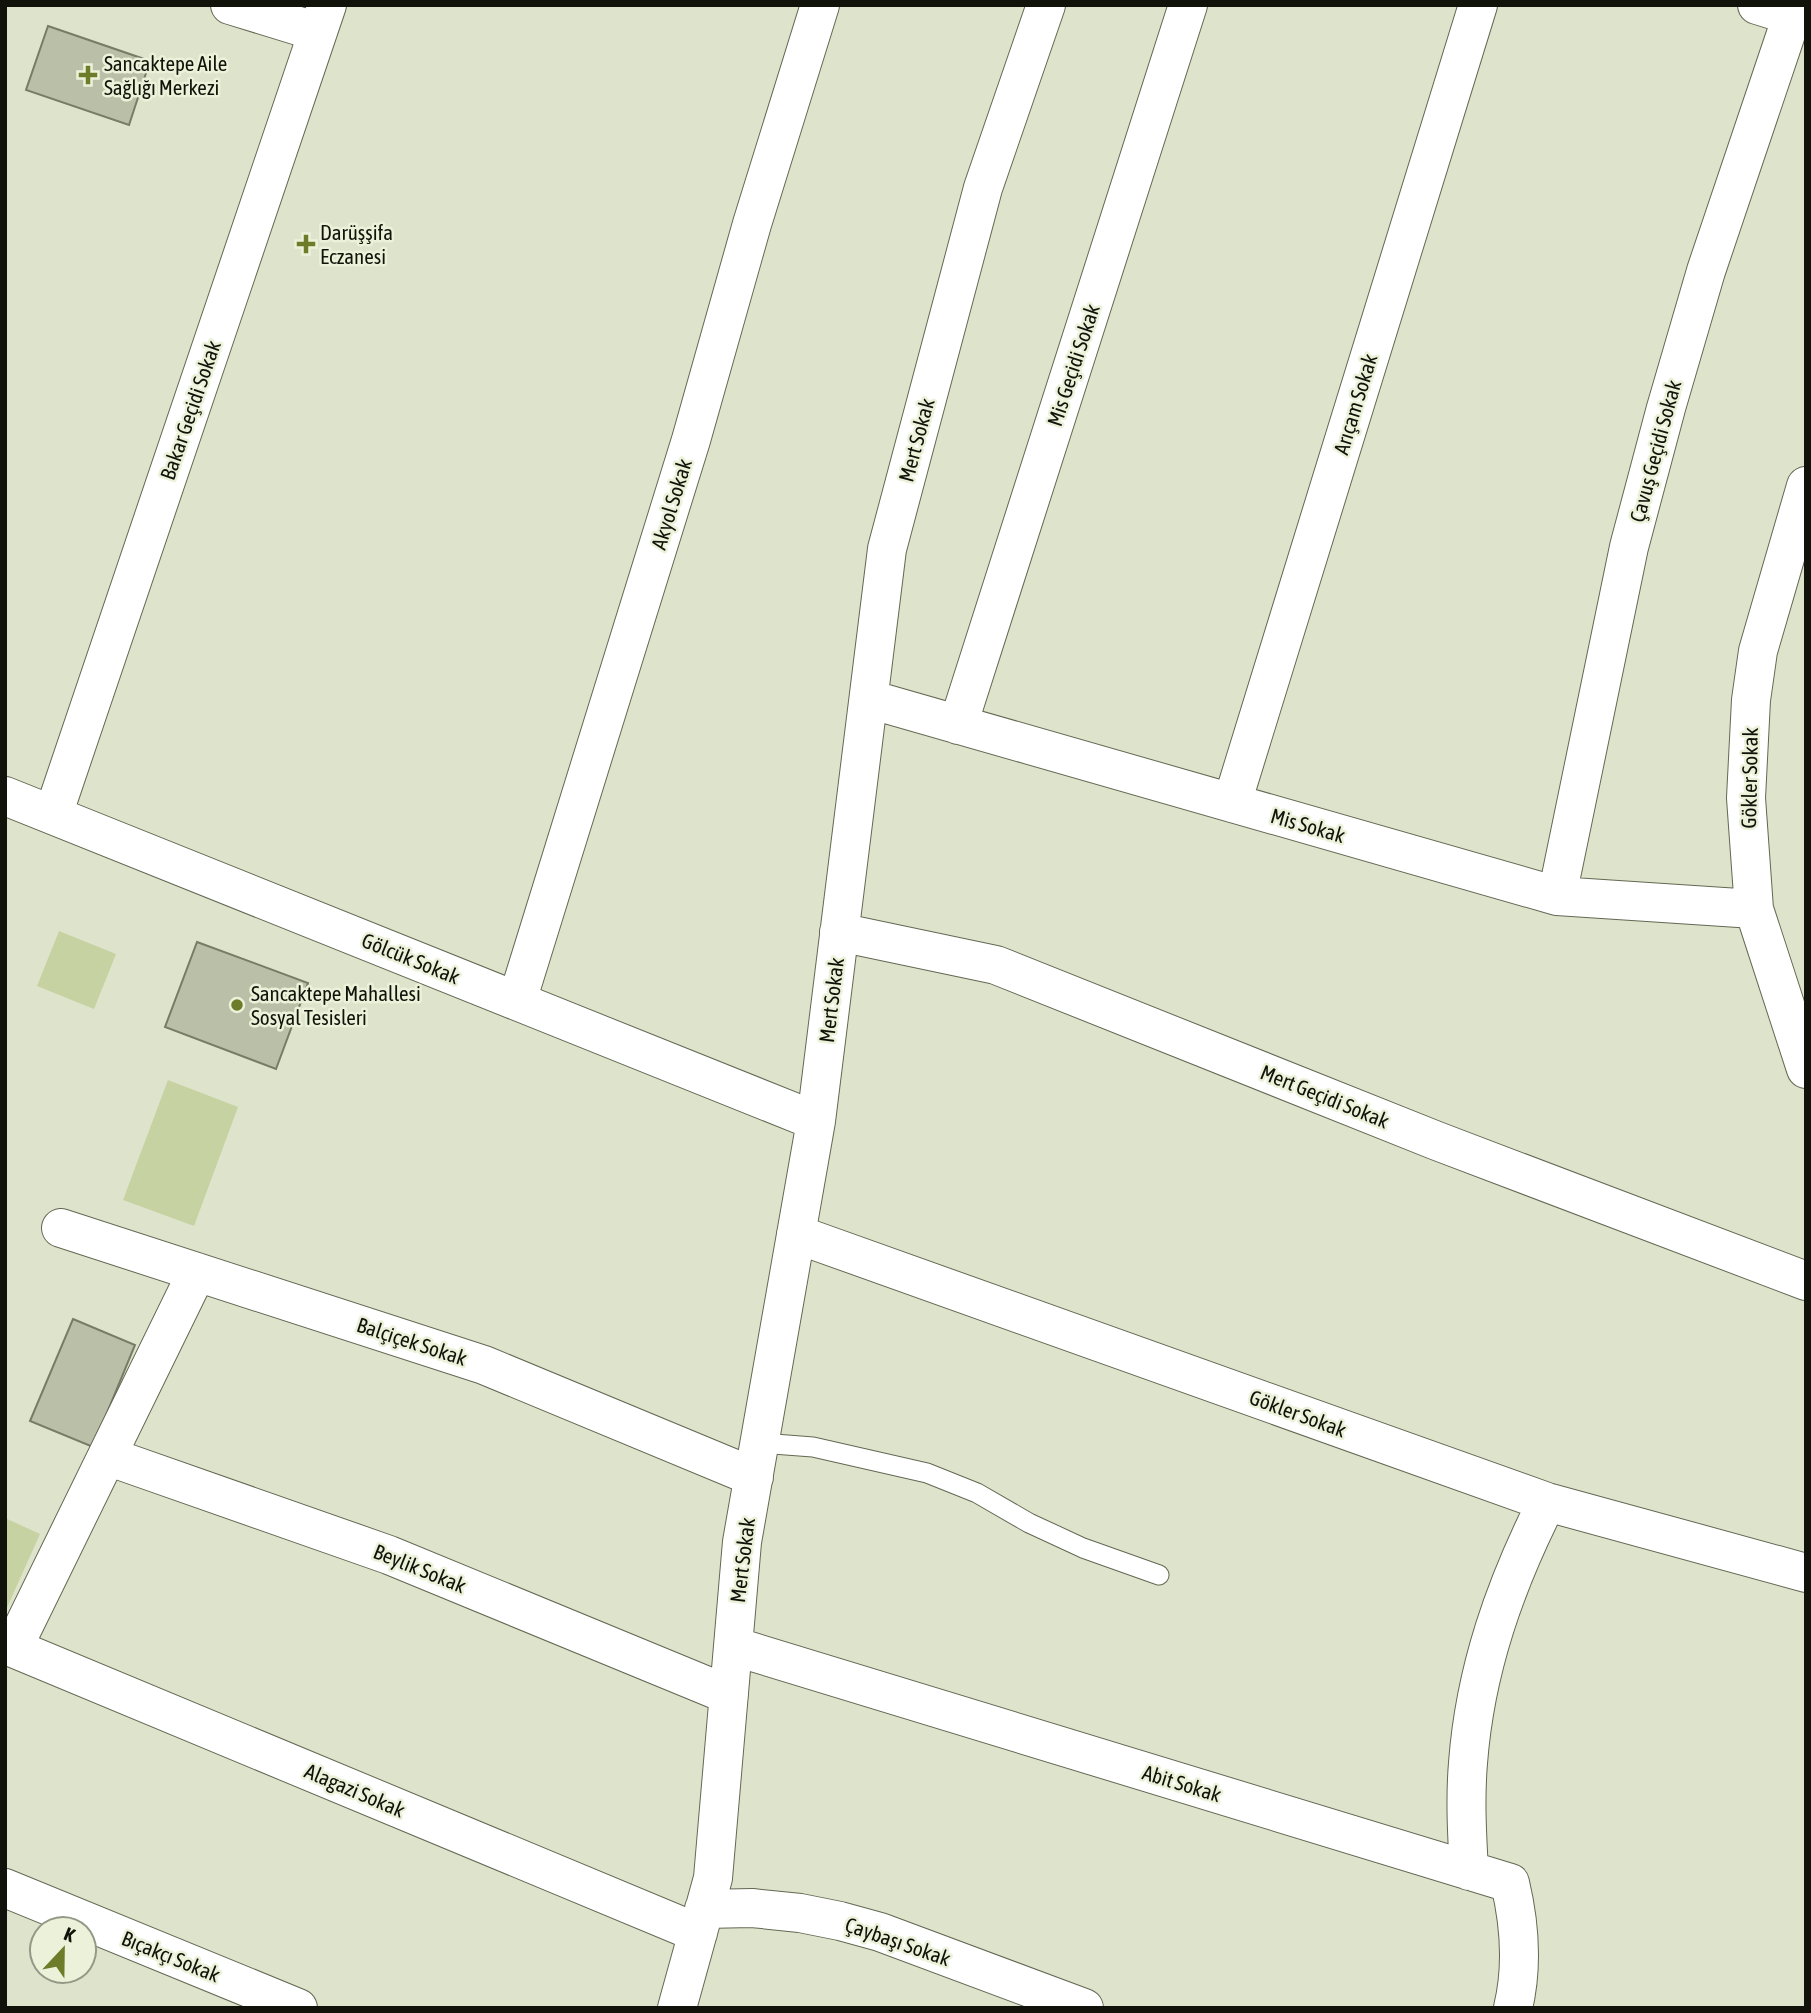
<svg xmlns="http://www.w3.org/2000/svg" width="1811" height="2013" viewBox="0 0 1811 2013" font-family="'Asap Condensed',sans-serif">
  <rect width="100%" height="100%" fill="#dee4cc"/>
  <path fill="#c6d2a1" d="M 59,931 L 116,954 L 94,1009 L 37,986 Z
    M 168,1080 L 238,1107 L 194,1226 L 123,1200 Z
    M 5,1518 L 40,1534 L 5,1612 Z"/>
  <path fill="#bac0a8" stroke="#767c66" stroke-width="2" d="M 48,26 L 150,61 L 129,125 L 26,90 Z
    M 197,942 L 308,983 L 276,1069 L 165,1027 Z
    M 73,1319 L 135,1345 L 93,1447 L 30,1421 Z"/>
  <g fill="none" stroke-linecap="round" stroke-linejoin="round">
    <g stroke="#636853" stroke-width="21">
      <path id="service" d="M 760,1443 L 813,1447 L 927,1473 L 977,1493 L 1029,1523 L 1083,1548 L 1159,1575"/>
    </g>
    <g stroke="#636853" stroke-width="40">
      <path id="minor" d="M 230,5 L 318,32
        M 1757,5 L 1806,20
        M 1806,486 L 1758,651 L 1751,700 L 1746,798 L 1754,909 L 1806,1069
        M 869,699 L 1557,896 L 1754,909
        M 958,725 L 1188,5
        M 5,796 L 816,1121
        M 1232,803 L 1478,5
        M 53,815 L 327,5
        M 1557,896 L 1629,547 L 1666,408 L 1706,271 L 1792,16
        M 839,932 L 996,965 L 1437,1141 L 1806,1281
        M 517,1001 L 691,440 L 752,224 L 820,5
        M 61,1228 L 484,1365 L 754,1477
        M 796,1234 L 1547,1502 L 1806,1573
        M 197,1272 L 13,1648 L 698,1933
        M 107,1456 L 389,1555 L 729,1695
        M 733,1646 L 1510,1883 C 1520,1925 1523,1966 1513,2008
        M 1469,1871 C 1467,1835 1465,1799 1468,1763 C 1475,1670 1505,1585 1547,1502
        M 5,1888 L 298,2008
        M 704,1909 L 752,1908 L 800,1913 L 840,1921 L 880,1932 L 1084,2008
        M 677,2008 L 713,1878 L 742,1542 L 816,1121 L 887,549 L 983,188 L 1046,5"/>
    </g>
    <use href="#service" stroke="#fff" stroke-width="19"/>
    <use href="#minor" stroke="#fff" stroke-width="38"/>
  </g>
  <g fill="#6d7c29" stroke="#ebf2d9" stroke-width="2.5">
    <path d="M84.5 64.5h7v7h7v7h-7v7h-7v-7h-7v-7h7z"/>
    <path d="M302.5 233.5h7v7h7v7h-7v7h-7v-7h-7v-7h7z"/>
    <circle cx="237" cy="1005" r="7"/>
  </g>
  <g text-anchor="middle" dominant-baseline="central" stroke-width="5" stroke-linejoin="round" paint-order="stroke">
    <g font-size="21" fill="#11130b" stroke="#ebf2d9" text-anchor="start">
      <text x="104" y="63">Sancaktepe Aile<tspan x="104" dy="24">Sağlığı Merkezi</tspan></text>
      <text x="320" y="232">Darüşşifa<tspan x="320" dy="24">Eczanesi</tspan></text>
      <text x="251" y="993">Sancaktepe Mahallesi<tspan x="251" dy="24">Sosyal Tesisleri</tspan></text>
    </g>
    <g font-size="21" fill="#11130b" stroke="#ebf2d9">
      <text transform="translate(1073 365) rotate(-72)">Mis Geçidi Sokak</text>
      <text transform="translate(1355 404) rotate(-73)">Arıçam Sokak</text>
      <text transform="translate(190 410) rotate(-71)">Bakar Geçidi Sokak</text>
      <text transform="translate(916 440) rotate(-75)">Mert Sokak</text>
      <text transform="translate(1655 451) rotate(-75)">Çavuş Geçidi Sokak</text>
      <text transform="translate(671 504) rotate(-73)">Akyol Sokak</text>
      <text transform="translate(1749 778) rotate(-89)">Gökler Sokak</text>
      <text transform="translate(1308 825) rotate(16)">Mis Sokak</text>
      <text transform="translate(411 958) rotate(22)">Gölcük Sokak</text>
      <text transform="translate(831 1000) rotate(-83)">Mert Sokak</text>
      <text transform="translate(1325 1096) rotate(22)">Mert Geçidi Sokak</text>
      <text transform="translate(412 1341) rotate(18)">Balçiçek Sokak</text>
      <text transform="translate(1298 1413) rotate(20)">Gökler Sokak</text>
      <text transform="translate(742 1560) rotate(-83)">Mert Sokak</text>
      <text transform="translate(420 1568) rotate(22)">Beylik Sokak</text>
      <text transform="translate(1182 1783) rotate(17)">Abit Sokak</text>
      <text transform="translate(355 1790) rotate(23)">Alagazi Sokak</text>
      <text transform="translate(898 1941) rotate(19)">Çaybaşı Sokak</text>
      <text transform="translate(171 1956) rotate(22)">Bıçakçı Sokak</text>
    </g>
  </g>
  <rect width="1811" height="2013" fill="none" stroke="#11130b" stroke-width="14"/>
  <g transform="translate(63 1950) rotate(22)"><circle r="33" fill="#ebf2d9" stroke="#949987" stroke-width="2"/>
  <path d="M0-5L12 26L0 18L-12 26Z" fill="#6d7c29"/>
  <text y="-10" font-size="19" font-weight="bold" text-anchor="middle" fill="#11130b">K</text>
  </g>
</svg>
